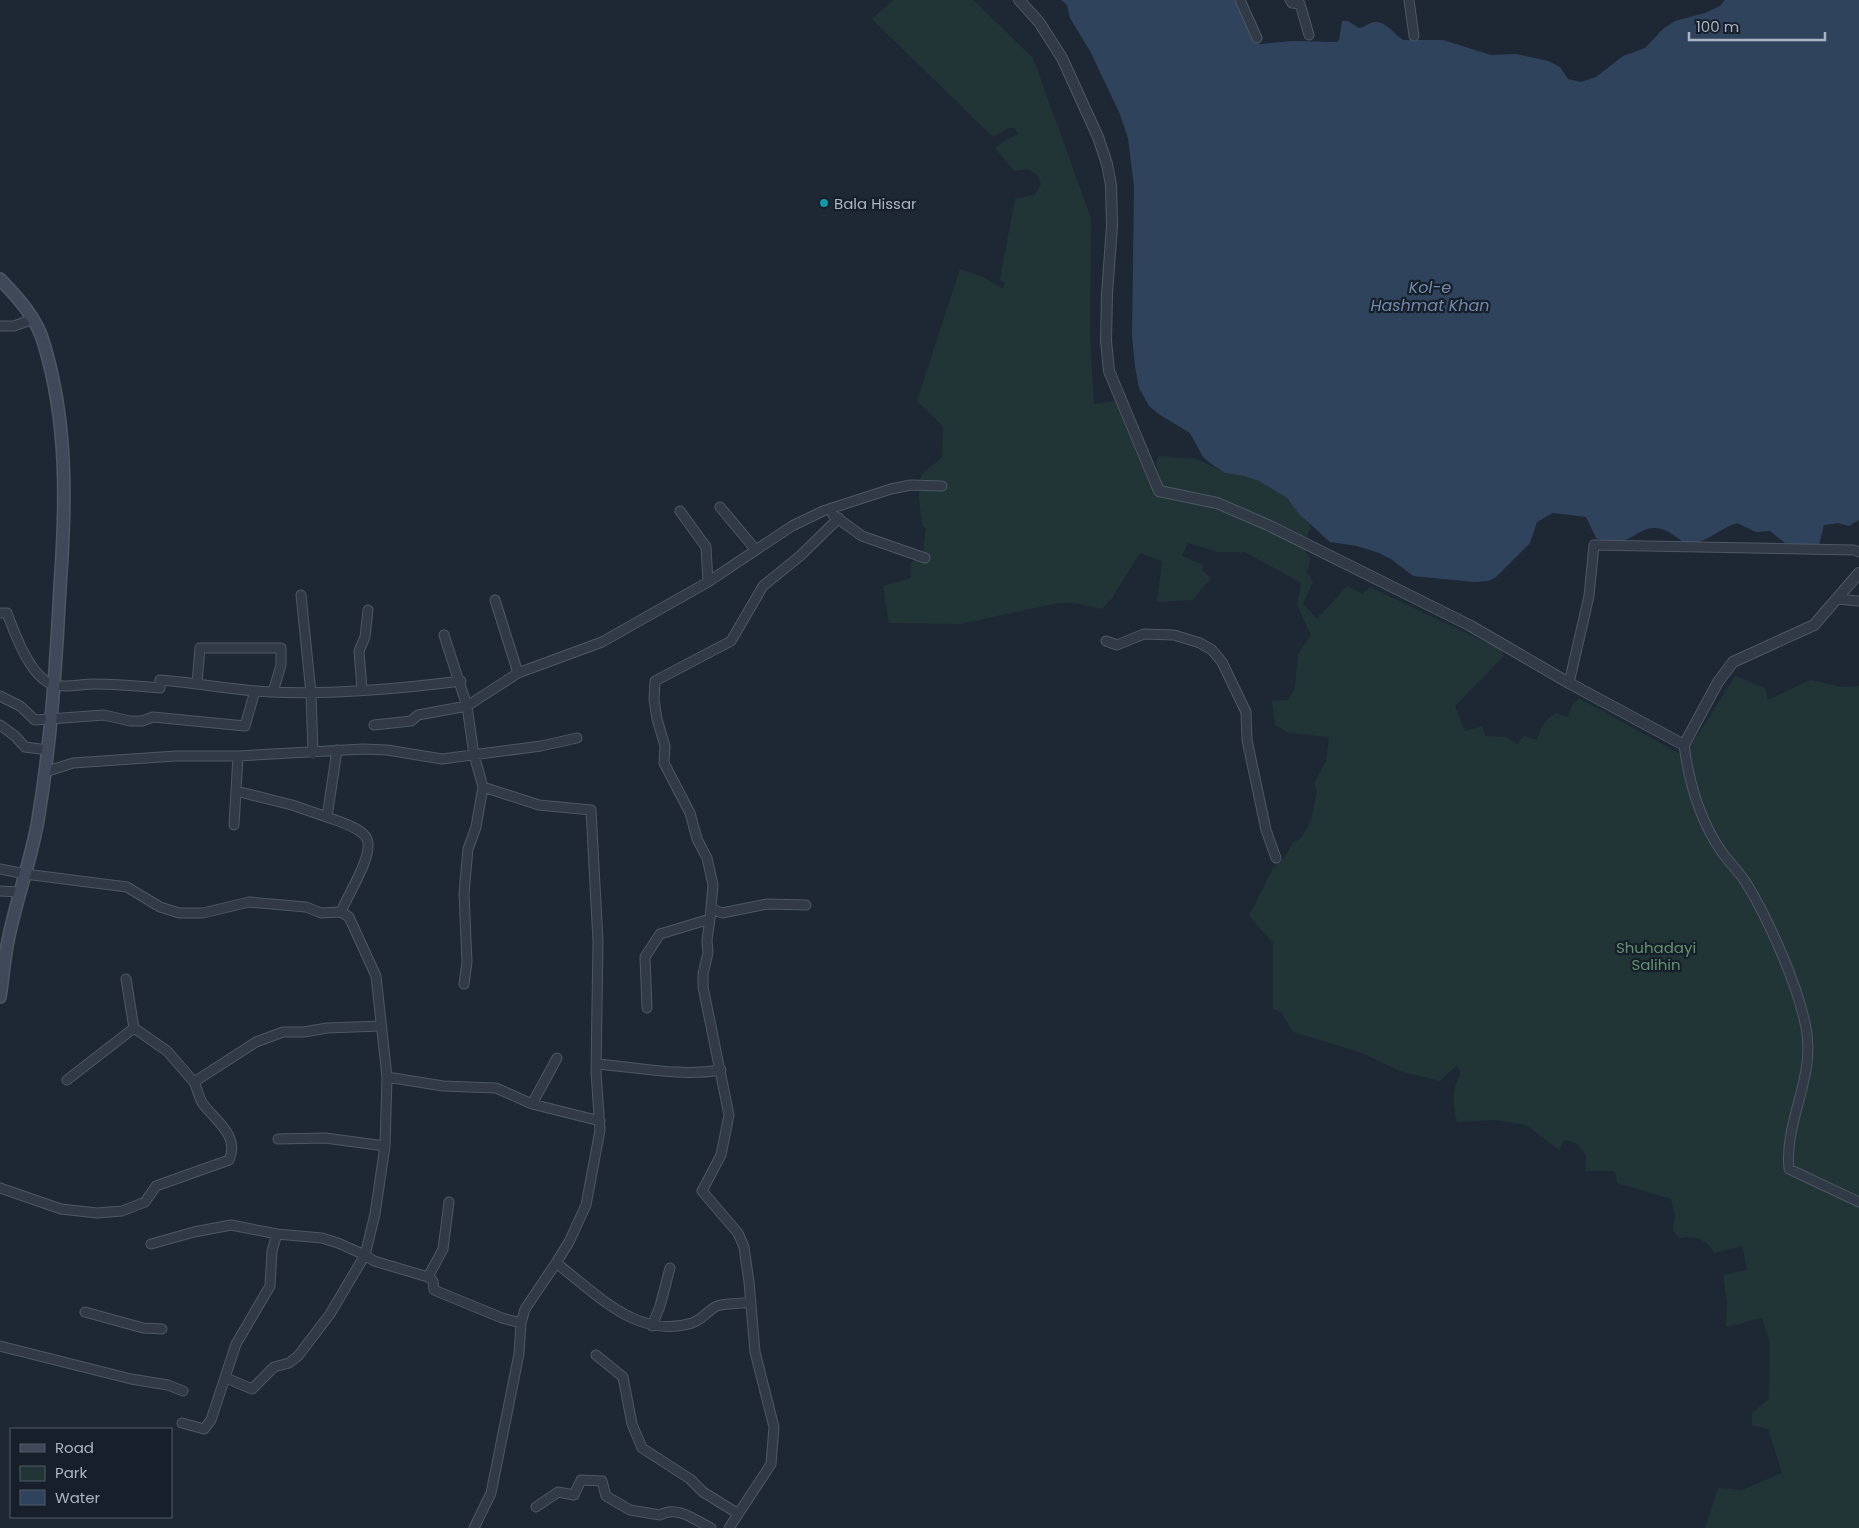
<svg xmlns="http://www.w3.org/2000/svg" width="1859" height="1528" viewBox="0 0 1859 1528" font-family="Poppins,sans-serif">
  <rect width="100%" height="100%" fill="#1e2835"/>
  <path fill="#213537" d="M 893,0 L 973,0 L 1033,58 L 1091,218 L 1090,339 L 1094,404 L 1115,401 L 1149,482 L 1160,480 L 1156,463 L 1158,456 L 1197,459 L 1225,473 L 1244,476 L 1259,481 L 1287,498 L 1311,527 L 1302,546 L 1310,559 L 1307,572 L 1313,582 L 1303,604 L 1317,619 L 1347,586 L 1363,594 L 1370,587 L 1500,649 L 1504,656 L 1455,706 L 1465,731 L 1482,726 L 1485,736 L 1506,737 L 1517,744 L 1524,736 L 1537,740 C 1540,728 1544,720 1556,713 L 1568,717 L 1572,706 L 1579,698 L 1680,754 L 1698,735 L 1735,676 L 1765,688 L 1768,700 L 1810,680 L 1843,687 L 1859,686 L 1859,1528 L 1705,1528 L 1718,1488 L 1742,1490 L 1782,1473 L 1768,1429 L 1752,1425 L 1752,1413 L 1769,1399 L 1770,1342 L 1762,1318 L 1726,1327 L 1727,1302 L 1723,1275 L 1747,1270 L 1742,1246 L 1714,1253 C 1707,1239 1694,1235 1679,1238 L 1673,1230 L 1675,1215 L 1671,1199 L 1617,1183 L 1615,1171 L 1585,1171 L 1586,1155 L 1576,1143 L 1564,1140 L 1559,1150 L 1526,1125 L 1495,1120 L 1457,1122 C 1453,1105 1451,1089 1461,1074 L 1457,1065 L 1440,1081 L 1400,1071 L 1362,1053 L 1293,1032 L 1281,1012 L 1273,1009 L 1273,943 L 1249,916 L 1273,868 L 1284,858 L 1293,843 L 1301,838 L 1311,821 L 1317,791 L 1314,784 L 1326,761 L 1329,737 L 1289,733 L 1275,725 L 1272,701 L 1288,700 L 1295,688 L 1298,654 L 1311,635 L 1297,605 L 1301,583 L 1245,552 L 1218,552 L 1188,543 L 1182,556 L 1204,565 L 1202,570 L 1211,578 L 1192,600 L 1157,602 L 1162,561 L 1140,553 L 1112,598 L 1102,609 L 1074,603 L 1058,603 L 960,624 L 889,623 L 883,586 L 911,578 L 911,562 L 923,552 L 926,528 L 922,526 C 922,513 914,482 924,472 C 930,467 936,463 942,457 L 943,426 L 917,401 L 960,269 L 983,277 L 1003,289 L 1005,283 L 1000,279 L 1015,199 L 1035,195 L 1041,184 L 1038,176 L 1028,169 L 1014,171 L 995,148 L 1002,142 L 1018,134 L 1015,128 L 1008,128 L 993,137 L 872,19 Z"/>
  <path fill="#30435d" d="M 1061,0 L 1238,0 L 1255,40 L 1260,44 L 1293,41 L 1337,42 L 1339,40 L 1342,21 L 1348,21 L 1359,28 C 1365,27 1370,22 1375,22 C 1386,21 1394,34 1403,40 L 1443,40 L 1491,55 L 1516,54 L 1548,61 L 1560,67 L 1568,79 L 1581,82 L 1596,77 L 1623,56 L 1645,48 L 1663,29 L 1675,21 L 1705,13 L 1720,6 L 1725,0 L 1859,0 L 1859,520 L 1849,526 L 1838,523 L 1824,525 L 1819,545 C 1791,551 1791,548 1770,531 L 1756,532 L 1737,523 C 1719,529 1706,543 1687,545 C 1677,538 1668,529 1656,528 C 1634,527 1628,552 1596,538 L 1586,517 L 1553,513 L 1537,522 L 1530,543 L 1495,578 L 1488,581 L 1474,582 L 1413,576 L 1391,559 L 1379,553 L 1357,546 L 1330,542 L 1300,515 L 1287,498 L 1259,481 L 1244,476 L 1225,473 L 1214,466 L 1203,457 L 1190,433 L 1160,415 L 1149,406 L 1139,388 L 1135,367 L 1132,335 L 1134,187 L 1128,138 L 1119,112 L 1090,51 L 1070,18 L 1067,5 Z"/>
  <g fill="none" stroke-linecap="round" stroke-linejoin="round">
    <g stroke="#4f5764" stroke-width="11">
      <path id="minor" d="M 1240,0 L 1257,38
        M 1290,0 L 1292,3 L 1300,4 L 1309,35
        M 1409,0 L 1414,36
        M 0,326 L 14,326 L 33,319
        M 720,507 L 756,550
        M 680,511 L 706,547 L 708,582
        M 833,515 L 862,536 L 925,558
        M 301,595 L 311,693 L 313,753
        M 1837,599 L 1859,601
        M 495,600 L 518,673
        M 0,613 L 7,613 C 15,634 31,680 55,685 C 67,688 82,684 94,684 C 116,684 138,686 160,688 L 160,680 C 197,683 234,690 270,692 C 333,695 398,689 461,681
        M 444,635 L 467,706 L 474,755 L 483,787 L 476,827 L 468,849 L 464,893 L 467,962 L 464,984
        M 1106,641 L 1117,645 L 1144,634 L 1174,635 L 1200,643 L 1212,650 L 1222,662 L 1246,712 L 1247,740 L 1266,830 L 1276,858
        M 197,683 L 200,648 L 281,648 L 281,665 L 273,692
        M 1569,683 L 1589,596 L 1594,545 L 1854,550 L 1859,552
        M 362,689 L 359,651 L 365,637 L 368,610
        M 0,696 L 20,706 L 35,720 L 104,715 L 130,721 L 142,721 L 153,717 L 245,726 L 255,691
        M 0,725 L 15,736 L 25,747 L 48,750
        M 374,725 L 411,721 L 418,715 L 467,706 L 518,673 L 602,642 L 708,582 L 792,526 L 823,511 L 891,489 L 911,485 L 942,486
        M 1684,745 C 1689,783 1700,820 1721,851 C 1729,862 1738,871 1745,881 C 1768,918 1798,985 1806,1028 C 1816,1077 1784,1121 1789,1169 L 1859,1202
        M 337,750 L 327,817 C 338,821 362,828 367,839 C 374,855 347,896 341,912
        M 45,772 L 73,763 L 176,756 L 238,756 L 363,749 L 387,750 L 442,759 L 541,746 L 577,738
        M 483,787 L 539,805 L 591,810 L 598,941 L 596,1072 L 600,1130 L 586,1205 L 569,1242 L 556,1263 C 596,1293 637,1340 692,1323 C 702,1320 708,1310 717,1306 C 724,1303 742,1304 751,1302
        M 236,791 L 292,805 L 327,817
        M 234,825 L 238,756
        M 0,869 L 25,874 L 127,887 L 160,907 L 179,913 L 203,913 L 249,902 L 306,907 L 321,913 L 341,912 L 349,917 L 376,976 L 387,1077 L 385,1146 L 375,1214 L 365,1255 L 330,1314 L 298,1356 L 289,1363 L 274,1367 L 252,1389 L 226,1378
        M 0,891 L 19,892
        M 712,909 L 722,913 L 767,904 L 806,905
        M 710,919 L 707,940 L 708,953 L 703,974 L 703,987 L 729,1115 L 721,1155 L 702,1191 L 738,1233 L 744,1247 L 749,1282 L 755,1352 L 774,1427 L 771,1464 L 729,1528
        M 126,979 L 134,1028 L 167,1051 L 194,1082
        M 647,1008 L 645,957 L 660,934 L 710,919 L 713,885 L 707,858 L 697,839 L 690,813 L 664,763 L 665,746 L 657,719 L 654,700 L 655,681 L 731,641 L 763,586 L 800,556 L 839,518
        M 596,1064 C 638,1067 679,1077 721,1070
        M 387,1077 L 443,1086 L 496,1088 L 532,1104 L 600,1121
        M 67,1080 L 134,1028
        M 532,1104 L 557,1058
        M 278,1139 L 325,1138 L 385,1146
        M 0,1188 L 61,1209 L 97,1213 L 122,1211 L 145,1202 L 156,1186 L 229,1160 C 240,1136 216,1121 203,1104 C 199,1098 197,1088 194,1082 L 256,1042 L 283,1032 L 304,1032 L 327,1028 L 381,1026
        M 277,1234 L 322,1238 L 338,1243 L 365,1255 L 374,1261 L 428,1277 L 433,1281 L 434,1290 L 502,1318 L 521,1323
        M 151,1244 L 194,1232 L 231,1225 L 277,1234 L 272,1251 L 270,1286 L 236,1344 L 211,1420 L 204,1429 L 182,1423
        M 428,1277 L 443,1249 L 449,1202
        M 85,1312 L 143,1328 L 162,1329
        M 652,1326 L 660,1306 L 670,1268
        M 0,1346 L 131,1379 L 168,1385 L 183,1391
        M 596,1355 L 623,1377 L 632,1424 L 642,1448 L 690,1479 L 703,1492 L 737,1513
        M 536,1507 L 558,1492 L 574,1495 L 581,1480 L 602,1481 L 606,1496 L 630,1510 L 660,1515 C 677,1505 695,1520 711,1528
        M 474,1528 L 491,1493 L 519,1354 L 521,1323 L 525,1309 L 556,1263"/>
    </g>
    <g stroke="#4f5764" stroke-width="12">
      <path id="tertiary" d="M 1019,0 L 1039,22 L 1062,58 L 1098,137 L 1107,164 L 1111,185 L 1112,226 L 1107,294 L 1106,341 L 1109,371 L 1159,491 L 1217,503 L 1268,525 L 1469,625 L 1569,683 L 1684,745 L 1718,682 L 1733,662 L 1814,625 L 1859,573"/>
    </g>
    <g stroke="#4f5764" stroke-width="14">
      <path id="secondary" d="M 0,279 C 18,298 37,318 44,344 C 68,423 66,506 60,587 C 56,665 51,743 38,820 C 31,861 16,900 8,941 C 4,960 3,979 0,997"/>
    </g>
    <use href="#minor" stroke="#313a46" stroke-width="9"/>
    <use href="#tertiary" stroke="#313a46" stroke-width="10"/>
    <use href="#secondary" stroke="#3f4959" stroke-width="11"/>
  </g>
  <circle fill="#0f9aa8" stroke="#171f2a" stroke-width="2" cx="824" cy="203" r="5"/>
  <g text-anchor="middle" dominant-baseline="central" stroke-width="4.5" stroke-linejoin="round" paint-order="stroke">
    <g font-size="15" fill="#abb4c3" stroke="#171f2a" text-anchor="start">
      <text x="834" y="203">Bala Hissar</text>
    </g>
    <g font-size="15" fill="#63936e" stroke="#171f2a">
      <text x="1656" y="947">Shuhadayi<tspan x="1656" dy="17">Salihin</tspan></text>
    </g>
    <g font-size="16" font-style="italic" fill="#728bad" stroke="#171f2a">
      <text x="1430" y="287">Kol-e<tspan x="1430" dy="18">Hashmat Khan</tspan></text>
    </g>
  </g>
  <rect x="10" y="1428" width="162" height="90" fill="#171f2a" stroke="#525b67"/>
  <rect x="20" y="1444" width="25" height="8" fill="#3f4959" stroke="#525b67"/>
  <text x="55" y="1453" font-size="15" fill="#abb4c3">Road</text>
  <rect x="20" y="1466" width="25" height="15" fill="#213537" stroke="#525b67"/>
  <text x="55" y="1478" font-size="15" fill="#abb4c3">Park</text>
  <rect x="20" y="1490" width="25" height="15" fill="#30435d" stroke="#525b67"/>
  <text x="55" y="1503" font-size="15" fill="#abb4c3">Water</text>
  <path d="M1689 32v8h136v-8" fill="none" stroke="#abb4c3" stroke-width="2.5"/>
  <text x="1696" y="32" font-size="15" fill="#abb4c3" stroke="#171f2a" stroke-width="4" paint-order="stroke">100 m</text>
</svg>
